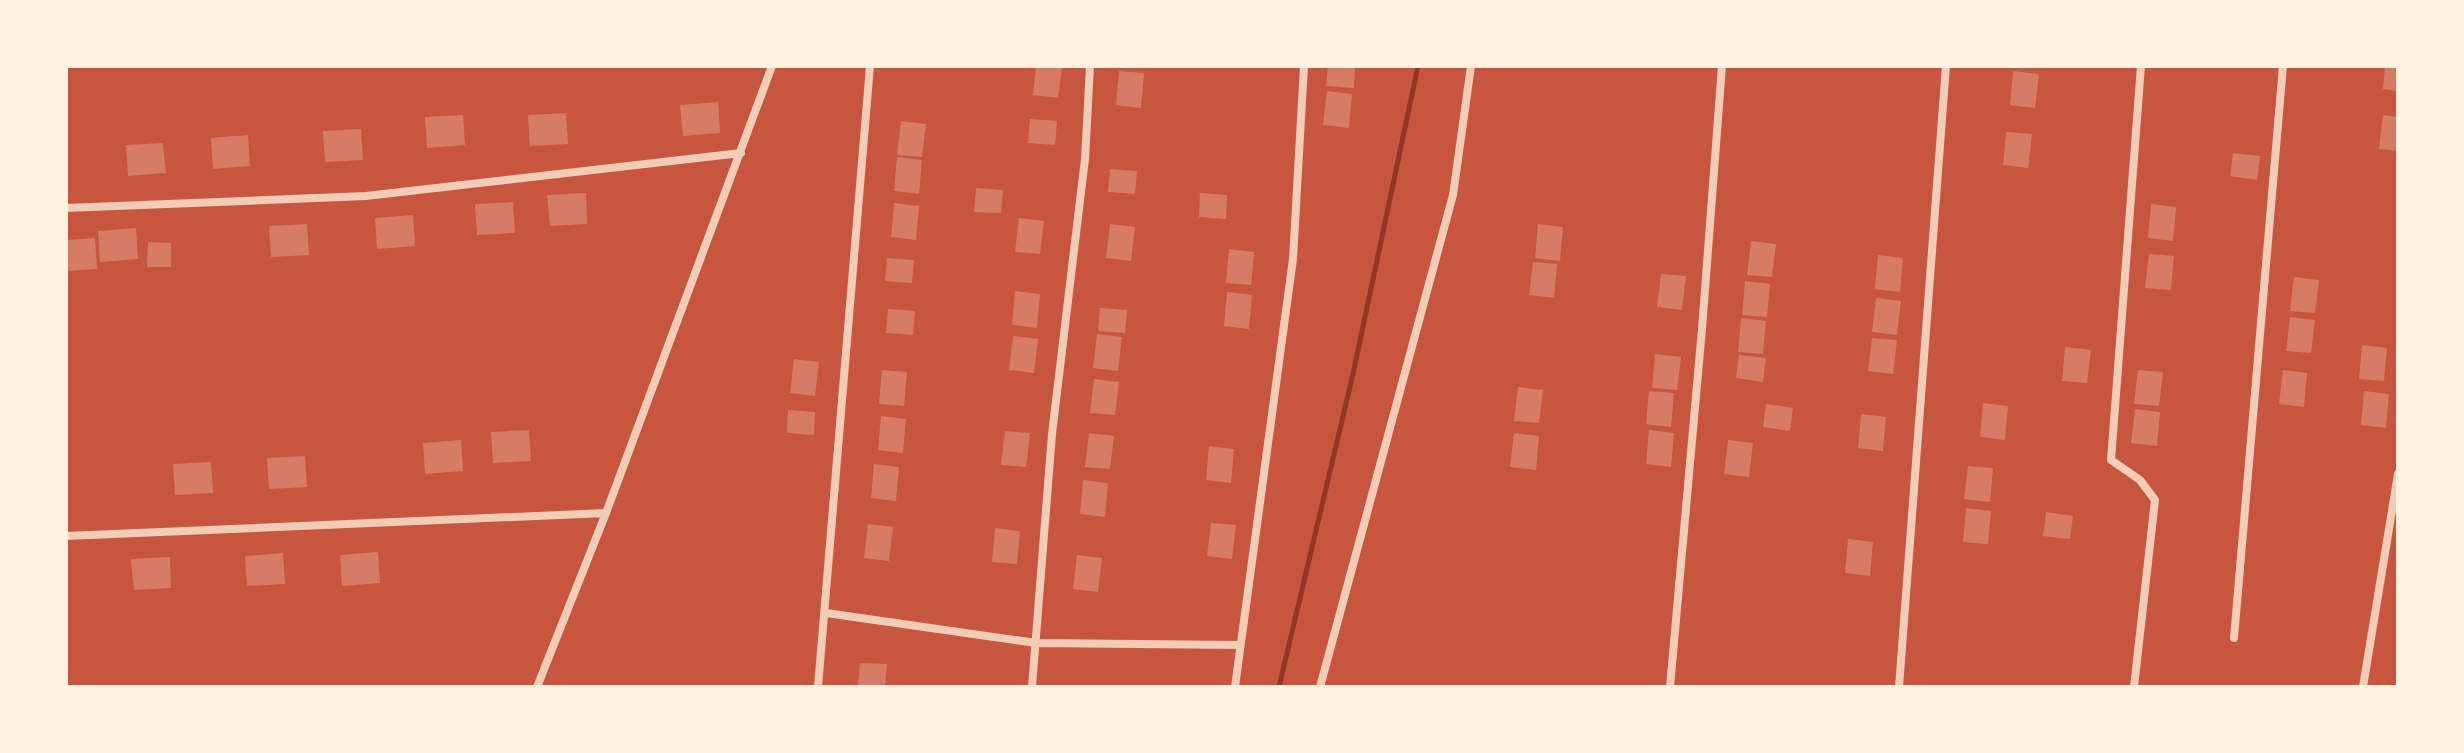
<svg xmlns="http://www.w3.org/2000/svg" width="2464" height="753" viewBox="0 0 2464 753" font-family="'Asap Condensed',sans-serif">
  <rect width="100%" height="100%" fill="#c8553d"/>
  <g fill="none" stroke-linecap="round" stroke-linejoin="round">
    <path stroke="#8f3625" stroke-width="5" d="M 1279,687 L 1353,374 L 1418,66"/>
  </g>
  <path fill="#d67c66" d="M 1036,66 L 1062,66 L 1058,98 L 1033,95 Z
    M 1328,66 L 1355,66 L 1354,88 L 1326,86 Z
    M 2385,66 L 2398,66 L 2398,91 L 2383,89 Z
    M 1119,71 L 1144,73 L 1141,108 L 1116,105 Z
    M 2013,71 L 2039,74 L 2035,108 L 2010,105 Z
    M 1327,91 L 1352,94 L 1349,128 L 1323,125 Z
    M 718,102 L 720,133 L 683,136 L 680,105 Z
    M 566,113 L 568,144 L 530,146 L 528,115 Z
    M 463,115 L 465,145 L 427,148 L 425,117 Z
    M 2383,115 L 2398,117 L 2398,151 L 2379,149 Z
    M 1030,119 L 1057,121 L 1055,145 L 1028,143 Z
    M 901,121 L 926,124 L 922,157 L 897,155 Z
    M 361,129 L 363,160 L 325,162 L 323,131 Z
    M 2006,132 L 2032,134 L 2028,168 L 2003,165 Z
    M 248,135 L 250,166 L 213,169 L 211,138 Z
    M 163,143 L 166,173 L 128,176 L 126,145 Z
    M 2233,153 L 2260,156 L 2257,180 L 2230,176 Z
    M 897,157 L 922,160 L 919,194 L 894,191 Z
    M 1110,169 L 1137,171 L 1135,194 L 1108,192 Z
    M 976,188 L 1003,190 L 1001,213 L 974,212 Z
    M 586,193 L 587,224 L 550,226 L 547,195 Z
    M 1200,193 L 1227,195 L 1226,219 L 1199,217 Z
    M 513,202 L 515,233 L 477,235 L 475,204 Z
    M 894,203 L 919,206 L 916,240 L 891,237 Z
    M 2151,204 L 2176,207 L 2173,241 L 2148,238 Z
    M 413,215 L 415,246 L 377,249 L 375,218 Z
    M 1019,218 L 1044,221 L 1040,254 L 1015,252 Z
    M 307,224 L 309,255 L 271,257 L 269,226 Z
    M 1110,224 L 1135,227 L 1131,261 L 1106,258 Z
    M 1538,224 L 1563,227 L 1560,261 L 1535,258 Z
    M 136,228 L 138,259 L 100,262 L 98,231 Z
    M 95,238 L 97,269 L 66,271 L 66,240 Z
    M 1751,241 L 1776,244 L 1772,277 L 1747,275 Z
    M 148,242 L 171,243 L 171,267 L 147,267 Z
    M 1229,249 L 1254,252 L 1251,285 L 1226,283 Z
    M 2149,254 L 2174,256 L 2171,290 L 2145,288 Z
    M 1878,255 L 1903,258 L 1900,292 L 1875,289 Z
    M 887,258 L 914,260 L 912,283 L 885,281 Z
    M 1533,262 L 1557,264 L 1554,298 L 1529,295 Z
    M 1661,274 L 1686,276 L 1682,310 L 1657,307 Z
    M 2294,277 L 2319,280 L 2315,313 L 2290,311 Z
    M 1745,281 L 1770,284 L 1767,317 L 1742,315 Z
    M 1015,291 L 1040,294 L 1037,328 L 1012,325 Z
    M 1227,292 L 1252,295 L 1249,329 L 1224,326 Z
    M 1876,298 L 1901,301 L 1897,335 L 1872,332 Z
    M 1100,308 L 1127,310 L 1125,333 L 1098,331 Z
    M 888,309 L 915,311 L 913,335 L 886,333 Z
    M 2290,317 L 2315,320 L 2311,353 L 2286,351 Z
    M 1741,318 L 1766,321 L 1763,354 L 1738,352 Z
    M 1097,334 L 1122,337 L 1118,371 L 1093,368 Z
    M 1013,336 L 1038,339 L 1034,373 L 1009,370 Z
    M 1872,338 L 1897,340 L 1893,374 L 1868,371 Z
    M 2362,345 L 2387,348 L 2384,381 L 2359,379 Z
    M 2065,347 L 2091,350 L 2087,383 L 2062,381 Z
    M 1655,354 L 1681,357 L 1677,390 L 1652,388 Z
    M 1739,355 L 1766,358 L 1763,382 L 1736,378 Z
    M 794,359 L 819,362 L 815,396 L 790,393 Z
    M 882,370 L 907,372 L 904,406 L 879,404 Z
    M 2138,370 L 2163,372 L 2159,406 L 2134,404 Z
    M 2283,370 L 2307,373 L 2304,407 L 2279,404 Z
    M 1094,379 L 1119,382 L 1115,415 L 1090,413 Z
    M 1518,387 L 1543,390 L 1539,423 L 1514,421 Z
    M 1649,391 L 1674,393 L 1671,427 L 1646,424 Z
    M 2364,391 L 2389,394 L 2386,428 L 2361,425 Z
    M 1983,403 L 2008,406 L 2005,440 L 1980,437 Z
    M 1766,404 L 1793,408 L 1790,431 L 1763,427 Z
    M 2135,409 L 2160,412 L 2157,446 L 2131,443 Z
    M 788,410 L 815,412 L 814,435 L 787,433 Z
    M 1861,414 L 1886,417 L 1883,451 L 1858,448 Z
    M 881,416 L 906,419 L 903,453 L 878,450 Z
    M 529,430 L 531,461 L 493,463 L 491,432 Z
    M 1649,430 L 1674,433 L 1671,467 L 1646,464 Z
    M 1005,431 L 1030,433 L 1026,467 L 1001,465 Z
    M 1089,433 L 1114,436 L 1110,469 L 1085,467 Z
    M 1514,433 L 1539,436 L 1536,470 L 1510,467 Z
    M 461,440 L 463,471 L 425,474 L 423,443 Z
    M 1728,440 L 1753,443 L 1749,477 L 1724,474 Z
    M 1209,446 L 1234,449 L 1231,483 L 1206,480 Z
    M 305,456 L 307,487 L 269,489 L 267,458 Z
    M 211,462 L 213,493 L 175,495 L 173,464 Z
    M 874,464 L 899,467 L 896,501 L 871,498 Z
    M 1968,466 L 1993,468 L 1990,502 L 1964,499 Z
    M 1083,480 L 1108,483 L 1105,517 L 1080,514 Z
    M 1966,508 L 1991,511 L 1988,544 L 1963,542 Z
    M 2046,512 L 2073,516 L 2070,539 L 2043,536 Z
    M 1211,523 L 1236,525 L 1232,559 L 1207,556 Z
    M 868,524 L 893,527 L 889,561 L 864,558 Z
    M 995,528 L 1020,531 L 1017,564 L 992,562 Z
    M 1848,539 L 1873,542 L 1870,576 L 1845,573 Z
    M 378,552 L 380,583 L 342,586 L 340,555 Z
    M 283,553 L 285,584 L 247,586 L 245,556 Z
    M 1077,555 L 1102,558 L 1098,592 L 1073,589 Z
    M 170,557 L 171,588 L 134,590 L 131,559 Z
    M 860,663 L 887,664 L 885,687 L 858,686 Z"/>
  <g fill="none" stroke-linecap="round" stroke-linejoin="round">
    <path stroke="#f1ccb7" stroke-width="8" d="M 66,208 L 366,196 L 741,153
      M 66,536 L 606,513
      M 826,613 L 1036,643 L 1240,645
      M 2234,638 L 2283,66
      M 537,687 L 606,513 L 772,66
      M 818,687 L 870,66
      M 1032,687 L 1052,434 L 1085,159 L 1090,66
      M 1235,687 L 1293,259 L 1304,66
      M 1320,687 L 1453,195 L 1471,66
      M 1670,687 L 1702,329 L 1722,66
      M 1899,687 L 1946,66
      M 2134,687 L 2155,500 L 2140,480 L 2111,460 L 2141,66
      M 2363,687 L 2398,474"/>
  </g>
  <rect width="2464" height="753" fill="none" stroke="#fff3e0" stroke-width="136"/>
</svg>
